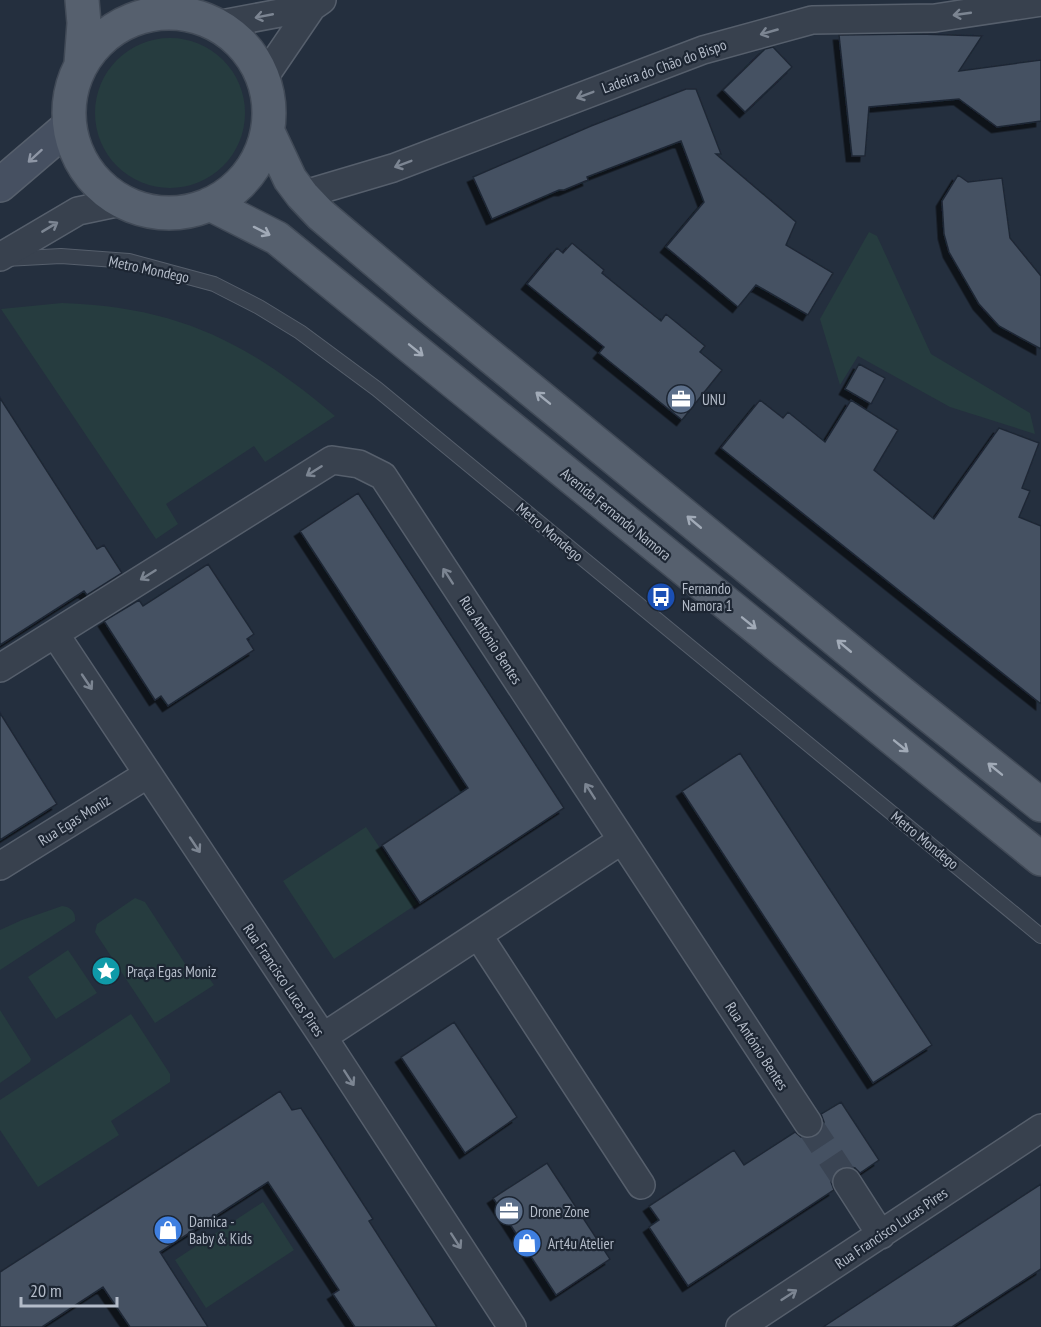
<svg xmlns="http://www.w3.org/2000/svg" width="1041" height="1327" viewBox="0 0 1041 1327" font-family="'PT Sans Narrow',sans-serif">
  <defs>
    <filter id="shadow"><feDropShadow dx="-5.5" dy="5.5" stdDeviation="0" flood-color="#0009"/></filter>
  </defs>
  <rect width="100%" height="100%" fill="#242f3e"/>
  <path fill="#263c3f" d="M95 113a75 75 0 1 1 150 0a75 75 0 1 1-150 0Z
    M 869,232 L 877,236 L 931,354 L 1030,413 L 1035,434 L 950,407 L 858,356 L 840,385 L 820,319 Z
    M 62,303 C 178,307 248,342 335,416 L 265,462 L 254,446 L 166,504 L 178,524 L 156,539 L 1,309 Z
    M 366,827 L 417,904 L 334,959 L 283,881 Z
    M 135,898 L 145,902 L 193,976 L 201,980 L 209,978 L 214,985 L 155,1023 L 95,932 L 97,924 Z
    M 62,906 C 71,907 76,912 75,921 L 0,970 L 0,930 L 22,920 Z
    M 68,950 L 97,993 L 56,1019 L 28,977 Z
    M 0,1010 L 31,1059 L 30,1062 L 0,1083 Z
    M 131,1014 L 170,1074 L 170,1082 L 111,1121 L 119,1135 L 38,1187 L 0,1130 L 0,1100 Z
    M 263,1202 L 294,1250 L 206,1308 L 175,1260 Z"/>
  <path fill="#455162" stroke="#1f2835" stroke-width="1.5" filter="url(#shadow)" d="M 919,34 L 982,36 L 959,71 L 1041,60 L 1041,121 L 997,127 L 959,99 L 869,107 L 865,156 L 852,156 L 839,35 Z
    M 773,47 L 792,67 L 745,112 L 723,90 L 765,49 Z
    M 686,89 L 696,89 L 721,154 L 716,154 L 796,222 L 786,245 L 833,273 L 808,315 L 756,285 L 738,307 L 666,247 L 704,202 L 681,141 L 587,177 L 588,180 L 564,190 L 559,190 L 492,219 L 473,177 L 591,126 Z
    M 958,175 L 968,182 L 1002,178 L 1010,238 L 1041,276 L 1041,349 L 999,326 L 979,304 L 949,252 L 944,234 L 942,201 Z
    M 572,243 L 604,270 L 602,273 L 661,321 L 666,314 L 705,346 L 700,352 L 722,370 L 682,420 L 599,353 L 604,347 L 527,284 L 557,248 L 563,253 Z
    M 859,364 L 885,378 L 871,404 L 845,389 Z
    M 0,398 L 97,549 L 104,545 L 122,573 L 87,595 L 84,591 L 0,645 Z
    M 760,400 L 783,418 L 788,412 L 825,442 L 851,400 L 898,430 L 874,470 L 934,519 L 999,428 L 1039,443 L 1022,488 L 1030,491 L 1019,517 L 1041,526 L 1041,704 L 721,448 Z
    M 358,493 L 564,808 L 420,903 L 382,845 L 468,788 L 300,531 Z
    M 208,564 L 254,634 L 247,639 L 254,650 L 168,706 L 161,696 L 155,700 L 104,621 L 139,600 L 143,606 Z
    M 0,713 L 57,804 L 0,840 Z
    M 740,753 L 932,1045 L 873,1083 L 682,791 Z
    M 454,1022 L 517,1117 L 465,1153 L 401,1057 Z
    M 280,1091 L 292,1110 L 301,1108 L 373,1219 L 369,1221 L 437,1327 L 355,1327 L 333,1294 L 339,1290 L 268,1182 L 160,1252 L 208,1327 L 130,1327 L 103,1287 L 42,1327 L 0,1327 L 0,1272 Z
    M 841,1102 L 879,1160 L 860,1173 L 855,1168 L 847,1166 L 838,1169 L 833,1174 L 831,1182 L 834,1190 L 688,1286 L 649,1227 L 659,1220 L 649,1206 L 734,1150 L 744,1165 L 795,1132 L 801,1137 L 809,1139 L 816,1136 L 822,1130 L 824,1122 L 821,1114 Z
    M 547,1163 L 610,1259 L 556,1295 L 493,1198 Z
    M 1041,1184 L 1041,1269 L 952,1327 L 823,1327 Z"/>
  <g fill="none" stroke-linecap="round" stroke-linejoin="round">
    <path stroke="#3a4453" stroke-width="27" stroke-dasharray="27 14" stroke-linecap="butt" d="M 808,1123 L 847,1182"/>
    <g stroke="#565f6c" stroke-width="16">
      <path id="service" d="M 5,259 L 61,256 L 129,261 L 214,284 L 259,307 L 300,332 L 377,389 L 1041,936"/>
    </g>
    <g stroke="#565f6c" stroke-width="30">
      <path id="minor" d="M 216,25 L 312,7
        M 263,79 L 312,7 L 322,0
        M 302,195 L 393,168 L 703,50 L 812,20 L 935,18 L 1041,2
        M 0,257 L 78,211 L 121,202
        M 55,634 L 323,1037 L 512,1327
        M 0,668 L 332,460 L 359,464 L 383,476 L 808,1123
        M 0,866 L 148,774
        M 478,935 L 641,1185
        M 323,1037 L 622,840
        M 847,1182 L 881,1235
        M 740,1327 L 1041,1128"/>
    </g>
    <g stroke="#565f6c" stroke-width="36">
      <path id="secondary" d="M 0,185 L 69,126"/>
    </g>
    <g stroke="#414a57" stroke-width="36">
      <path id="primary" d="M69 113a100 100 0 1 1 200 0a100 100 0 1 1-200 0Z
        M 81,64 L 84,23 L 82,0
        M 268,132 L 290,179 L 302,195 L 321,215 L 424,302 L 901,693 L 1041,805
        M 210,204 L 277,238 L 1041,859"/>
    </g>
    <use href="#service" stroke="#38414e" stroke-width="14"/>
    <use href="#minor" stroke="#38414e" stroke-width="27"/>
    <use href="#secondary" stroke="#465061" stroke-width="33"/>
    <use href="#primary" stroke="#56606e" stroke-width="33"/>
  </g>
  <defs><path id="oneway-shaft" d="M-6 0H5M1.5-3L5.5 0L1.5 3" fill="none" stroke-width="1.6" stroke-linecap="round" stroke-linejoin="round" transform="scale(1.5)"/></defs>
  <g stroke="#7c8592">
    <use href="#oneway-shaft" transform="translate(962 14) rotate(172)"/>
    <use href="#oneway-shaft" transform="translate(264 16) rotate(169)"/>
    <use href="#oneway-shaft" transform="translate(769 32) rotate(164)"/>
    <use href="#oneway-shaft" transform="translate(585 95) rotate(159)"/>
    <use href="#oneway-shaft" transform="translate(403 164) rotate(159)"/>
    <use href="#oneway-shaft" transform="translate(50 227) rotate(-31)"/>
    <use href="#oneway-shaft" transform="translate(314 471) rotate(148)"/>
    <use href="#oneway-shaft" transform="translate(148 575) rotate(148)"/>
    <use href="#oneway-shaft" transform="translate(448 576) rotate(-123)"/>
    <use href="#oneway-shaft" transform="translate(87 682) rotate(56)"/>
    <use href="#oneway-shaft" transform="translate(590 791) rotate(-123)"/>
    <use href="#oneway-shaft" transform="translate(195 845) rotate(56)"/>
    <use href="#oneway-shaft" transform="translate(349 1078) rotate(57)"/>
    <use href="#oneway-shaft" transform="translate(456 1241) rotate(57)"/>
    <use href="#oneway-shaft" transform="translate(789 1295) rotate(-33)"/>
  </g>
  <use stroke="#8e96a5" href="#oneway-shaft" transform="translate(35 156) rotate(138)"/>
  <g stroke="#a1aab7">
    <use href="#oneway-shaft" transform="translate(262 231) rotate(27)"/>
    <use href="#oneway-shaft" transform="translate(416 350) rotate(39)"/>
    <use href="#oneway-shaft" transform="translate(543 398) rotate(-141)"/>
    <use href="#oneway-shaft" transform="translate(694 522) rotate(-140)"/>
    <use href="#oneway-shaft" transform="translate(749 623) rotate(39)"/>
    <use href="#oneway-shaft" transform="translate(844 646) rotate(-140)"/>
    <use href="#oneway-shaft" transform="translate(901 746) rotate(39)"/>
    <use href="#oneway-shaft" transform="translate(995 769) rotate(-141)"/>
  </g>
  <defs>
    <g id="office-disc" transform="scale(1.5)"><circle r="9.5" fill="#5c6f8a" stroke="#1d2633"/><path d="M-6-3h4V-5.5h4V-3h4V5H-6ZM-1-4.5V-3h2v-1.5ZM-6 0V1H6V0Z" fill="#fff"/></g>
    <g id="bus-disc" transform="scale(1.5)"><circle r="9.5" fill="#1a4fb4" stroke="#1d2633"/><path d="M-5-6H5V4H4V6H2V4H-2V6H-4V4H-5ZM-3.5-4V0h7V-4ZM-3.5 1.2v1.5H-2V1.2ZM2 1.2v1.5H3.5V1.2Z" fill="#fff"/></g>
    <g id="sight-disc" transform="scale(1.5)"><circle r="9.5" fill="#0f9aa8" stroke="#1d2633"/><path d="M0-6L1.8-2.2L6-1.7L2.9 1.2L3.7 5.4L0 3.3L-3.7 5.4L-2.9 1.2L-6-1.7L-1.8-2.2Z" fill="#fff"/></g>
    <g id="shop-disc" transform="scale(1.5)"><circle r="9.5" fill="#3f7fe0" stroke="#1d2633"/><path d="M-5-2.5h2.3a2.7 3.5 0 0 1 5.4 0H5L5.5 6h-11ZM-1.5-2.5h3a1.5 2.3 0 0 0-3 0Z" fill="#fff"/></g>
  </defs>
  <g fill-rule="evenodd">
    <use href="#office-disc" x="681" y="399"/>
    <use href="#bus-disc" x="661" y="597"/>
    <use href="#sight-disc" x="106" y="971"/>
    <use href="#office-disc" x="509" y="1211"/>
    <use href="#shop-disc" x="168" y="1230"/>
    <use href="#shop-disc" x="527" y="1243"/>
  </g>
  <g text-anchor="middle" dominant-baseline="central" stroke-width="4.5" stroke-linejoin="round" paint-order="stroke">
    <g font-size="15" fill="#b4bcc9" stroke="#1d2633">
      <text transform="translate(664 66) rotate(-20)">Ladeira do Chão do Bispo</text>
      <text transform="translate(149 269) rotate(12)">Metro Mondego</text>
      <text transform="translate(616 514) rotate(39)">Avenida Fernando Namora</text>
      <text transform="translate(550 532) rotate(40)">Metro Mondego</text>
      <text transform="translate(491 640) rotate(57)">Rua António Bentes</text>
      <text transform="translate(74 820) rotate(-32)">Rua Egas Moniz</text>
      <text transform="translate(925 840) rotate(39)">Metro Mondego</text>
      <text transform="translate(284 980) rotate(56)">Rua Francisco Lucas Pires</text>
      <text transform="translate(757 1046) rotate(57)">Rua António Bentes</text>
      <text transform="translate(891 1228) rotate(-34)">Rua Francisco Lucas Pires</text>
    </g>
    <g font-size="15" fill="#b4bcc9" stroke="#1d2633" text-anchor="start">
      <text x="702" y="399">UNU</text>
      <text x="682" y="588">Fernando<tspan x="682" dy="17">Namora 1</tspan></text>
      <text x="127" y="971">Praça Egas Moniz</text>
      <text x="530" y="1211">Drone Zone</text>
      <text x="189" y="1221">Damica -<tspan x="189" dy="17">Baby &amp; Kids</tspan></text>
      <text x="548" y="1243">Art4u Atelier</text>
    </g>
  </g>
  <path d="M21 1297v9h96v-9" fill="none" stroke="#b4bcc9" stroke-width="3"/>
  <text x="30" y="1297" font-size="18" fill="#b4bcc9" stroke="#1d2633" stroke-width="4.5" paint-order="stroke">20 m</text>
</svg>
